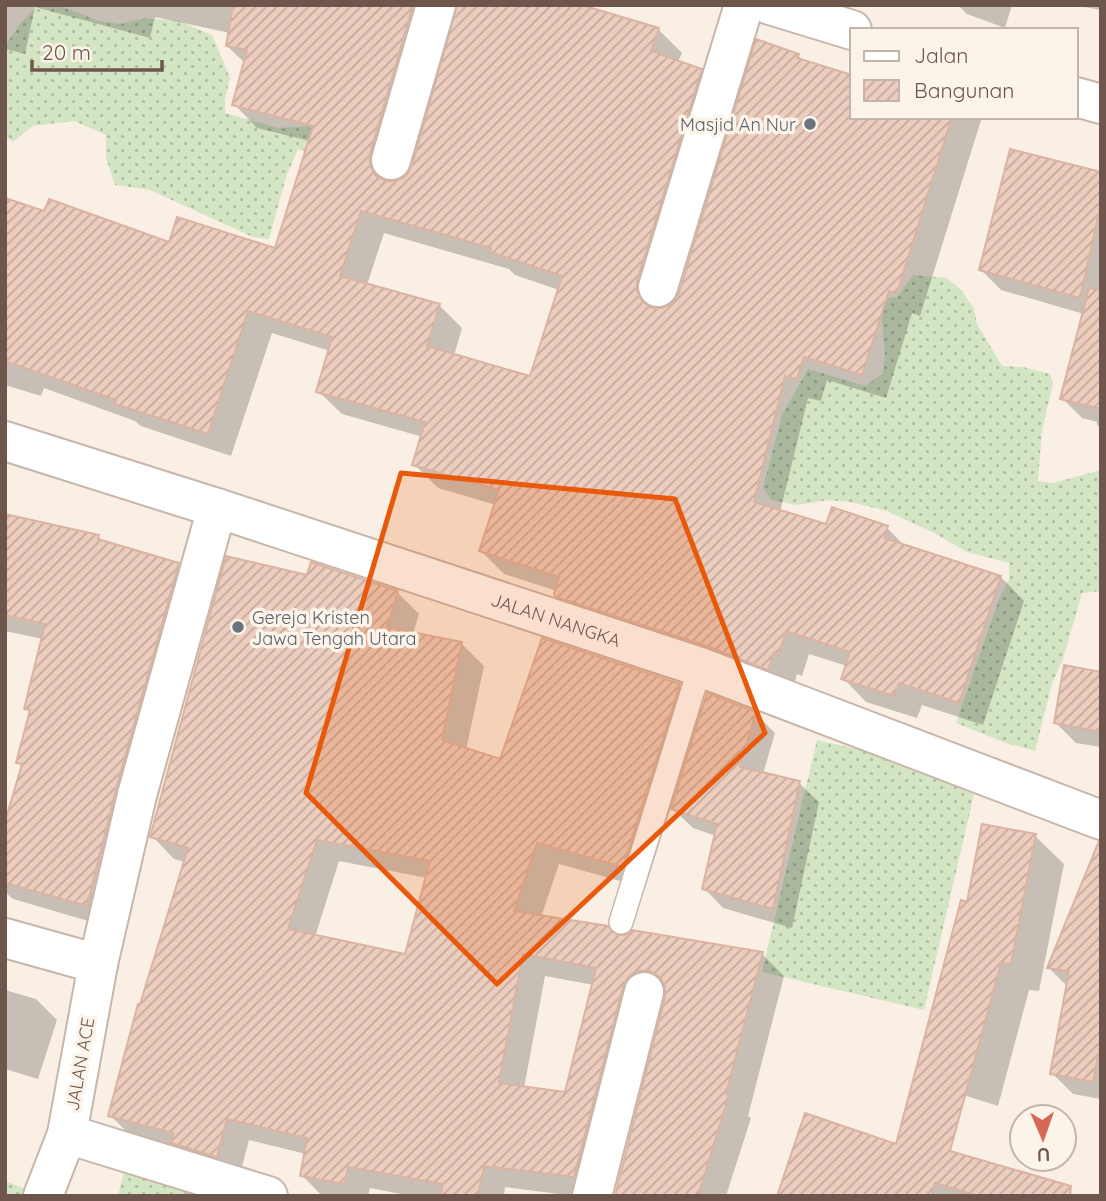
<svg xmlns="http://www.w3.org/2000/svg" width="1106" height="1201" viewBox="0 0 1106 1201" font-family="Quicksand,sans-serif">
  <defs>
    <pattern id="grass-dots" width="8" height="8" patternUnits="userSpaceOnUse" patternTransform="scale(1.75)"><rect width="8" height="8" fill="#d4e5c4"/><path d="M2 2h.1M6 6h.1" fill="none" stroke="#b0bca1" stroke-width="1.8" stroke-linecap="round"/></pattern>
    <pattern id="building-hatch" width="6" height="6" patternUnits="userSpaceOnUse" patternTransform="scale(1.75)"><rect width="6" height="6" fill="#eccdbe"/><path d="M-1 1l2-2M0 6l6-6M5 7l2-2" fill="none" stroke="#c3a99d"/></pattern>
  </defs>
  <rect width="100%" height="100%" fill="#f9efe4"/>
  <path fill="url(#grass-dots)" d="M 37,6 L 61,6 L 99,21 L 120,24 L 145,18 L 179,21 L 212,35 L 230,78 L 225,99 L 225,113 L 278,128 L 310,126 L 319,141 L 371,134 L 399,141 L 411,165 L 399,178 L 380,182 L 339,162 L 298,149 L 286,177 L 269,239 L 253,237 L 150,190 L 115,185 L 106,158 L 106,135 L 74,121 L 33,126 L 13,142 L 5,136 L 5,46 L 20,24 Z
    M 913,275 L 947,278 L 962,291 L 974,309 L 977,324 L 1002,366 L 1023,367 L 1050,374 L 1053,384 L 1042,430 L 1038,481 L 1053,483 L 1101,470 L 1101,591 L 1082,593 L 1063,659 L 1052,684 L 1035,751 L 1006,743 L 956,723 L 999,599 L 1009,579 L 1009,563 L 967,552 L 936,534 L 887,511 L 850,502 L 828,500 L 797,505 L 771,500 L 763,488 L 782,415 L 808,369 L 866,386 L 883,373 L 885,352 L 882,320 L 874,310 L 880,299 L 897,297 Z
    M 817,740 L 978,777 L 924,1010 L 762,972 Z
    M 124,1171 L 214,1196 L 118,1196 Z
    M 5,1181 L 44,1196 L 5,1196 Z"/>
  <path fill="#0003" fill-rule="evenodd" d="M 5,5 L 548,5 L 658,29 L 682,53 L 678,62 L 701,70 L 724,93 L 659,310 L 674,305 L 798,55 L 805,63 L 852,77 L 852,117 L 982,117 L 920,316 L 912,313 L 886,398 L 827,380 L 821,401 L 808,398 L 780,512 L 827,526 L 887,528 L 907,548 L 1001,577 L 1024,601 L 983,725 L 922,705 L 917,718 L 866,702 L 843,678 L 847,666 L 809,654 L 802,676 L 797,674 L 792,692 L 582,620 L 556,594 L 557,591 L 504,574 L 481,551 L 496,505 L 438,488 L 414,464 L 423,437 L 342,414 L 318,391 L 330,351 L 272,333 L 231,456 L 141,426 L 135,421 L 44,388 L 41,396 L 5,385 L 5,200 L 46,213 L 170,244 L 276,250 L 310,141 L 257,128 L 234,104 L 245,63 L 227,46 L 230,33 L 155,17 L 150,38 L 35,7 L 25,54 L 5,49 ZM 454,7 L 459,7 L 413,167 L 407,178 L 392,183 ZM 384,233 L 509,269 L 515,275 L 559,290 L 531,379 L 454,356 L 462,328 L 439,305 L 367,285 Z
    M 958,5 L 1012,5 L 1005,28 L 967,14 Z
    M 1074,5 L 1101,5 L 1101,10 Z
    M 1101,173 L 1101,429 L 1097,425 L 1097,422 L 1082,418 L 1062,398 L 1084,314 L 1001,290 L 981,270 Z
    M 5,515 L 98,537 L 103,542 L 178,564 L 200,586 L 109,927 L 13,899 L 5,892 L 5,828 L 23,767 L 18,762 L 31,713 L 26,708 L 43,639 L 5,631 Z
    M 308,577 L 397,592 L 419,614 L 413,634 L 461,643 L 484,666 L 466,750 L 501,762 L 679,685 L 703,709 L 755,713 L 775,733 L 763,774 L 799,783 L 819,802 L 792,928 L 723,908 L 704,888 L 716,836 L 693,828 L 671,807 L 645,888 L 559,864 L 541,917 L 617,937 L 762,954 L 784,976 L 748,1116 L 751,1118 L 726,1196 L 616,1196 L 667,992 L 660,993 L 574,1196 L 505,1187 L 504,1196 L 411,1196 L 370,1188 L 368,1196 L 322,1196 L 302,1175 L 306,1154 L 249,1140 L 239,1178 L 132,1137 L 110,1115 L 185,862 L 174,859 L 152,836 ZM 339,861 L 427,878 L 407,956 L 315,937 ZM 545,976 L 594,985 L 567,1094 L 524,1088 Z
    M 1101,662 L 1101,747 L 1076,743 L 1056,723 L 1098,673 Z
    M 1035,836 L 1064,864 L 1039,991 L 1029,990 L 998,1106 L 948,1090 L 968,904 Z
    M 1101,843 L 1101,1099 L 1073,1094 L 1052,1073 L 1068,987 L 1049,968 Z
    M 5,990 L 36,999 L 57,1020 L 38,1079 L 5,1069 Z
    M 933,1148 L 1067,1196 L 919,1196 Z"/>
  <path fill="url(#building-hatch)" stroke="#dcb3a1" stroke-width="2" fill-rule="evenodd" d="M 233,5 L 413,5 L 370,154 L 370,165 L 375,175 L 386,181 L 396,181 L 406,176 L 412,166 L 457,5 L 582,5 L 659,28 L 651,51 L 702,69 L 637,281 L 637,291 L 642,301 L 652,308 L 662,308 L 672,303 L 679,293 L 756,39 L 799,54 L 797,58 L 852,75 L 852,117 L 952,117 L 897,293 L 889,291 L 862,375 L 804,357 L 797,379 L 785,376 L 754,502 L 826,524 L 832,507 L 888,526 L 884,538 L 1001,576 L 959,703 L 899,683 L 894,696 L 841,679 L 850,652 L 786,631 L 779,654 L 774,652 L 768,670 L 707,646 L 556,597 L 554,594 L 559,577 L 479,551 L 499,490 L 412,465 L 425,422 L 316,392 L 332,337 L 248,311 L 208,434 L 115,404 L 116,400 L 5,361 L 5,198 L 44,211 L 49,199 L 169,242 L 177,217 L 275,248 L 313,126 L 232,105 L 247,50 L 226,46 ZM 361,211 L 491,248 L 490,252 L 562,276 L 530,376 L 427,346 L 440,304 L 340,276 Z
    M 1010,149 L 1101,172 L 1101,204 L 1080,298 L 979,270 Z
    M 1089,288 L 1101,290 L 1101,409 L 1060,399 Z
    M 5,514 L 99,535 L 98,539 L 179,563 L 116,789 L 87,906 L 5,883 L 5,822 L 22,764 L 16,763 L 30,710 L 24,709 L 45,624 L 5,615 Z
    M 226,556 L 307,575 L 311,562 L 398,591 L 387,627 L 462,642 L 442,740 L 500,759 L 542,638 L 680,684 L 623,867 L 537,843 L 514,911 L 608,926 L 618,935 L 625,935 L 632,930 L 763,952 L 726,1094 L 729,1095 L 698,1196 L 615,1196 L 665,997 L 665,987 L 660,977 L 649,971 L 637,971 L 629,976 L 623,987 L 574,1177 L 484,1166 L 478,1196 L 441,1196 L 443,1184 L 348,1167 L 345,1184 L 300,1176 L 307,1138 L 227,1119 L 217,1157 L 171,1143 L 173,1133 L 108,1116 L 138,1004 L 140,1004 L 188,848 L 150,837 ZM 317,840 L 430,861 L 405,954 L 288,929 ZM 523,954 L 596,968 L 565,1092 L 499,1083 Z
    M 1064,665 L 1101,672 L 1101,732 L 1054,723 Z
    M 707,693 L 756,712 L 740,767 L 800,781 L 773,909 L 702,889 L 717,824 L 671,809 Z
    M 982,824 L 1036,834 L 1011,964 L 1001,963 L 950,1151 L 1071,1186 L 1070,1196 L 978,1196 L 935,1183 L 931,1196 L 777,1196 L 805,1113 L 896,1144 L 961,900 L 967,902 Z
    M 1099,841 L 1101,841 L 1101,1042 L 1093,1082 L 1050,1074 L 1069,971 L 1047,968 Z"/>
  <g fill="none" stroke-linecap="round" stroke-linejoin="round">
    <g stroke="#c9b6ab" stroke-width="26">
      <path id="lane" d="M 621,922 L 700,667"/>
    </g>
    <g stroke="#c9b6ab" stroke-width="42">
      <g id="street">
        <path d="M 770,5 L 852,30"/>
        <path d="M 1076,97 L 1101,104"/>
        <path d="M 391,160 L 436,5"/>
        <path d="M 658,287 L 744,5"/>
        <path id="s1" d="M 5,441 L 217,508 L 700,667 L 1101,820"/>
        <path d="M 5,938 L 98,964 L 67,1134 L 268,1196"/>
        <path d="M 98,964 L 137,795 L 217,508"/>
        <path d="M 43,1196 L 67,1134"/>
        <path d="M 592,1196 L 644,992"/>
      </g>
    </g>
    <use href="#lane" stroke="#fff" stroke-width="23"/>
    <use href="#street" stroke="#fff" stroke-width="38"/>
  </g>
  <path fill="#e8590c" fill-opacity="0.2" stroke="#e8590c" stroke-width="5" stroke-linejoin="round" d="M 401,473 L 675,499 L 765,733 L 497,984 L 306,793 Z"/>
  <g fill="#6b7280" stroke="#fdf4e9" stroke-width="2.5">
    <circle cx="810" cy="124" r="7"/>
    <circle cx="238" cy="627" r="7"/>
  </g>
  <g text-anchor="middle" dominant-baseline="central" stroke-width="7" stroke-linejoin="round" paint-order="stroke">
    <g font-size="18" fill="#5b616d" stroke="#fdf4e9" text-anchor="end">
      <text x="796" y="124">Masjid An Nur</text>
      <text x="252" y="617" text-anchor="start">Gereja Kristen<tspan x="252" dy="21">Jawa Tengah Utara</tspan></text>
    </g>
    <g font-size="18" fill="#6f564c" stroke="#fdf4e9">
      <text stroke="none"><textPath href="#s1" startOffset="579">JALAN NANGKA</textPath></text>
      <text transform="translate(80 1064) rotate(-80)">JALAN ACE</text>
    </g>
  </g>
  <rect width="1106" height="1201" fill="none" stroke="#6f564c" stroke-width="14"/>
  <rect x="850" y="28" width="228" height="91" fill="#fdf4e9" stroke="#c4b5aa" stroke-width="2"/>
  <rect x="864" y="51" width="35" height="10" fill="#ffffff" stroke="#c4b5aa" stroke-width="2"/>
  <text x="914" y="63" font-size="21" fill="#6f564c">Jalan</text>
  <rect x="864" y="80" width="35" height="21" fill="url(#building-hatch)" stroke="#c4b5aa" stroke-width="2"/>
  <text x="914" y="98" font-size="21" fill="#6f564c">Bangunan</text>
  <g transform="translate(1043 1138) rotate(178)"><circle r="33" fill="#fdf4e9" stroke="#c4b5aa" stroke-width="2"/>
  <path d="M0-5L12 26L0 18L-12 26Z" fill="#d76856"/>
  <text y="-10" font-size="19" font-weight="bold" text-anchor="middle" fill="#6f564c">U</text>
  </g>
  <path d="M32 60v10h130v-10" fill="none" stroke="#6f564c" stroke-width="3.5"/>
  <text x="42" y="60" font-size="21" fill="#6f564c" stroke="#fdf4e9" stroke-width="5" paint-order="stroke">20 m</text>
</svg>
